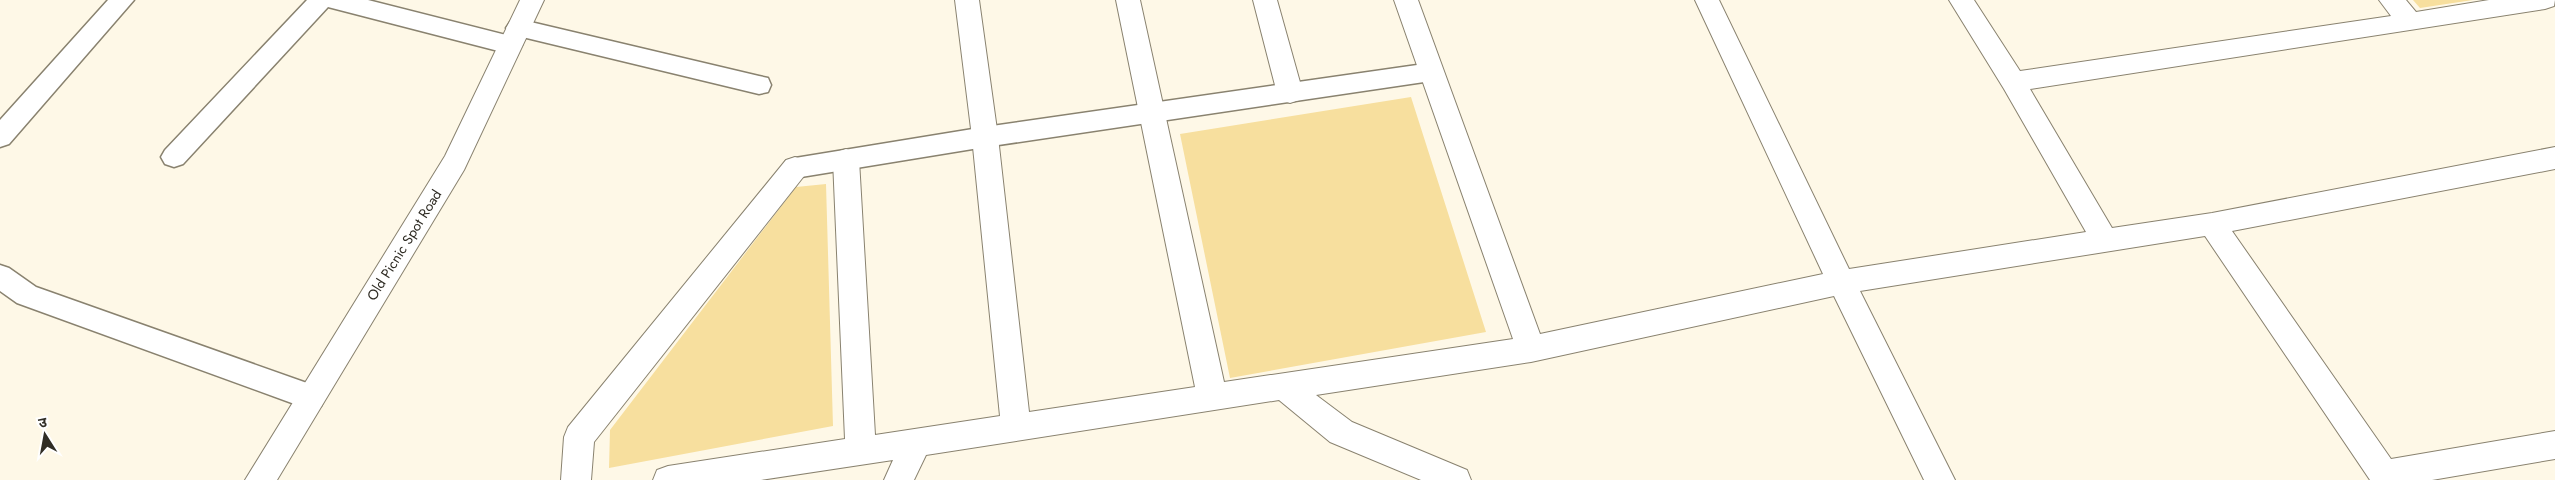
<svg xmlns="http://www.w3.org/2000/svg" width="2555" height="480" viewBox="0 0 2555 480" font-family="Jost,'Noto Sans Devanagari',sans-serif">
  <rect width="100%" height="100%" fill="#fef8e7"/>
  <path fill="#f7df9e" d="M 2413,0 L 2473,0 L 2420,8 Z
    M 1411,97 L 1486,332 L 1230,378 L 1180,134 Z
    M 826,184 L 833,426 L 609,468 L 610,430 L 796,187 Z"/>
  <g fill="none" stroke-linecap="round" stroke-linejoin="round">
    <g stroke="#89826f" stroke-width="3">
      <path id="lane" d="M 108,0 L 134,0 L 9,144 L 0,147 L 0,120 Z
        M 307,0 L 368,0 L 510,36 L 518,39 L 522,45 L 518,51 L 510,54 L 328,7 L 183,164 L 174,167 L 165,164 L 161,157 L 165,150 Z
        M 518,19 L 759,76 L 768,78 L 771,85 L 768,92 L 759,94 L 510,34 L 506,28 L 510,22 Z
        M 1431,63 L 1440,65 L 1443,72 L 1440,79 L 1431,81 L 985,147 L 795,178 L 786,175 L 782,168 L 786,161 L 795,158 L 985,127 Z
        M 0,265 L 9,268 L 36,287 L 321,388 L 325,397 L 321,406 L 311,410 L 17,303 L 0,291 Z"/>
    </g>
    <g stroke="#89826f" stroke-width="2">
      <path id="street" d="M 520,0 L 544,0 L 464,170 L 277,480 L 245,480 L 445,156 Z
        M 955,0 L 979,0 L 998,137 L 1029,412 L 1195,387 L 1116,0 L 1140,0 L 1224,382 L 1513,339 L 1394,0 L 1418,0 L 1540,334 L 1823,274 L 1695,0 L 1719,0 L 1849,269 L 2086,232 L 2004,89 L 1949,0 L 1974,0 L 2020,71 L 2391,16 L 2379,0 L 2406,0 L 2416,12 L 2489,0 L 2555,0 L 2554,6 L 2545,9 L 2030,89 L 2112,228 L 2212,213 L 2555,147 L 2555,169 L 2232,231 L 2391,459 L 2555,431 L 2555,459 L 2432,480 L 2370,480 L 2205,236 L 1860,291 L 1955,480 L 1924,480 L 1834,296 L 1531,362 L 1316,395 L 1352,422 L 1467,470 L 1471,480 L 1421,480 L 1330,442 L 1279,400 L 926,455 L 914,480 L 884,480 L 893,460 L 761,480 L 653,480 L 657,470 L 668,466 L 845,439 L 833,160 L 837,152 L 846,149 L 855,152 L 859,160 L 875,435 L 1000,416 L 972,137 Z
        M 1253,0 L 1277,0 L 1303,93 L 1299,100 L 1290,103 L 1281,100 L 1277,93 Z
        M 795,157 L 804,160 L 808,168 L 804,176 L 594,442 L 591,480 L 561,480 L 564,437 L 568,427 L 786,160 Z"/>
    </g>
    <use href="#lane" fill="#fff" fill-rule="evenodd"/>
    <use href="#street" fill="#fff" fill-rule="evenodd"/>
  </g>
  <g text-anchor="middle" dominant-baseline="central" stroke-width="5" stroke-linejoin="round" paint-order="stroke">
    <g font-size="14" fill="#302d25" stroke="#fff">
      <text transform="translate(404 245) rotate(-58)">Old Picnic Spot Road</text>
    </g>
  </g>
  <g transform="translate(45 435) rotate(349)" stroke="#ffffff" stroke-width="4" paint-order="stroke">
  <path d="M0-4L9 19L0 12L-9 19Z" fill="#302d25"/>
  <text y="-8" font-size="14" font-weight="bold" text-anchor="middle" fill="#302d25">उ</text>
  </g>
</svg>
